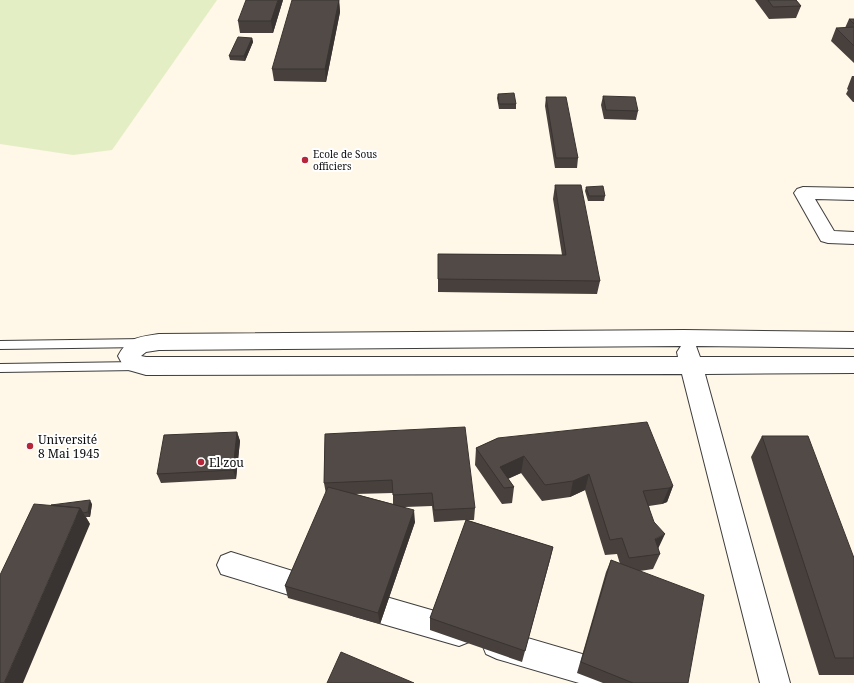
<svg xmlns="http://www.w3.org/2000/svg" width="854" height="683" viewBox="0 0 854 683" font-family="'Noto Serif',serif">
  <rect width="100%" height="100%" fill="#fff7e7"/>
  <path fill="#e4eec4" d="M 0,0 L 217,0 L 112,150 L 73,155 L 0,144 Z"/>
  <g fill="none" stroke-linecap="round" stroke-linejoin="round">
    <g stroke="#3d3d3d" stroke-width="2">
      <path id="service" d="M 143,339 L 147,340 L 149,343 L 147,346 L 143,347 L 0,349 L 0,341 Z
        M 137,362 L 141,363 L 143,366 L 141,369 L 137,370 L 0,372 L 0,364 Z"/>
    </g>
    <g stroke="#3d3d3d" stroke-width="2">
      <path id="minor" d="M 803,187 L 854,188 L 854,200 L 815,199 L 834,231 L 854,232 L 854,244 L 828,243 L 821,241 L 794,193 L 797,189 Z
        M 684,330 L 854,332 L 854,348 L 696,346 L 700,357 L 854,357 L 854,373 L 705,374 L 790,683 L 760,683 L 682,374 L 146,375 L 125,369 L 118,356 C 128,337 139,337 159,334 ZM 681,346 L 677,352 L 678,357 L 146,357 L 141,356 L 146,352 L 159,350 Z
        M 231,552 L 325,581 L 329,590 L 325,599 L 315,603 L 221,574 L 217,565 L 221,556 Z
        M 355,588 L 459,618 L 469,622 L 474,632 L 469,642 L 459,646 L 355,616 L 345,612 L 341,602 L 345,592 Z
        M 497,629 L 630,668 L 641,672 L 645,683 L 579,683 L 497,659 L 486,654 L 482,644 L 486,634 Z"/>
    </g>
    <use href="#service" fill="#fff" fill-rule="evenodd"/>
    <use href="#minor" fill="#fff" fill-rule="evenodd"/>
  </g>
  <path fill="#47403c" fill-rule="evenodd" d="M 283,0 L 273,33 L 240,33 L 238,21 Z
    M 339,0 L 340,12 L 326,82 L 274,81 L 272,69 Z
    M 755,0 L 796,0 L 801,6 L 796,18 L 769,19 Z
    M 849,19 L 854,19 L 854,63 L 831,41 L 836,28 L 845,28 Z
    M 252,38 L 253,42 L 245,61 L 230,60 L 229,56 Z
    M 852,76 L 854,76 L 854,102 L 853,102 L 846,94 L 848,90 L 847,89 Z
    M 498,94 L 516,104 L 516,109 L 499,109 L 497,98 Z
    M 603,96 L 638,111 L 636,120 L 604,119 L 601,105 Z
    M 546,97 L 578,158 L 577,168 L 555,168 L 545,106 Z
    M 555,185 L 600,281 L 597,294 L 438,292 L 438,254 L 562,255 L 553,199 Z
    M 586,187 L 605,196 L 604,201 L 588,201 L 585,191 Z
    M 237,432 L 240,441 L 236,479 L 161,483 L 157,474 Z
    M 325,434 L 475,508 L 474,520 L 467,520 L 553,547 L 522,662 L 430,630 L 430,618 L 466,520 L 434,522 L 432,506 L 405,507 L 415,522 L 380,624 L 288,598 L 285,586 L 326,494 L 324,483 ZM 393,493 L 393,504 L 355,494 Z
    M 762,436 L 854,558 L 854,675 L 819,675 L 751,457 Z
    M 498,438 L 673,486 L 667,502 L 662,504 L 649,506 L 658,549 L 660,554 L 653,569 L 640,571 L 688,683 L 603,683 L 577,673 L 606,572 L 611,560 L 620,564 L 617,554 L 605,555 L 585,490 L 570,497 L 542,501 L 521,473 L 508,479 L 514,487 L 512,503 L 502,504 L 475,465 L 476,448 Z
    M 92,504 L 90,517 L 86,517 L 90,524 L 51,505 Z"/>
  <path fill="#393431" d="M 278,0 L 283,0 L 273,33 L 271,21 Z
    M 339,0 L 340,12 L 326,82 L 325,69 Z
    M 252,38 L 253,42 L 245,61 L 244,56 Z
    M 237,432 L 240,441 L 236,479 L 233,470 Z
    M 524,456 L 521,473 L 500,482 L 500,467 Z
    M 589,474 L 585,490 L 570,497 L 573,481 Z
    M 673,486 L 667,502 L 662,504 L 669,488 Z
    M 90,500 L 92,504 L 90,517 L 88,512 Z
    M 80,508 L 90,524 L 23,683 L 4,683 Z
    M 414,510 L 415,522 L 380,624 L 378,613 Z
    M 665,534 L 658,549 L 655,539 Z
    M 553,547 L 550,560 L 522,662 L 525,651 Z"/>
  <path fill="#524a46" stroke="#393431" d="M 246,0 L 278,0 L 271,21 L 238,21 Z
    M 292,0 L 339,0 L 325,69 L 272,69 Z
    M 768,0 L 796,0 L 801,6 L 773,7 Z
    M 849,19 L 854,19 L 854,24 Z
    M 854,27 L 854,46 L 836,28 Z
    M 238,37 L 252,38 L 244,56 L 229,56 Z
    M 514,93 L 516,104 L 499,104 L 498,94 Z
    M 603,96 L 635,97 L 638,111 L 606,110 Z
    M 546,97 L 566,97 L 578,158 L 556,158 Z
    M 555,185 L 581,185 L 600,281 L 438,279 L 438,254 L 566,255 Z
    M 603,186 L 605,196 L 589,196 L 586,187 Z
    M 647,422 L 673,486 L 669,488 L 643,491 L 654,522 L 665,534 L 655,539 L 660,554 L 629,558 L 622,538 L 610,540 L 589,474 L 573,481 L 545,485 L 524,456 L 500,467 L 514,487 L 504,488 L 476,448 L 498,438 Z
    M 465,427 L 475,508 L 434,510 L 432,493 L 393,495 L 392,480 L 324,483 L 325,434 Z
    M 237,432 L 233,470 L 157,474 L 164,435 Z
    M 762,436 L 808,436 L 854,558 L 854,658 L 835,658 Z
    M 328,487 L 414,510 L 378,613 L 285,586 Z
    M 90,500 L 88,512 L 83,513 L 80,508 L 51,505 Z
    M 34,504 L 80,508 L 4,683 L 0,683 L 0,575 Z
    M 466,520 L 553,547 L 525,651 L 430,618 Z
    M 611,560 L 704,595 L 688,683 L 633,683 L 581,662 Z
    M 341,652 L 414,683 L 327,683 Z"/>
  <g fill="#b5263b" stroke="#fff" stroke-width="1.5">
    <circle cx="305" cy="160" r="4"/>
    <circle cx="30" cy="446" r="4"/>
    <circle cx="201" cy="462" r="4"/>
  </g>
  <g text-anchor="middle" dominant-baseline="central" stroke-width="4" stroke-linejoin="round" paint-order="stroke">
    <g font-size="10" fill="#0a0a0a" stroke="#fff" text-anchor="start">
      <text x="313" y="154">Ecole de Sous<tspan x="313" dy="12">officiers</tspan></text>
    </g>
    <g font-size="12" fill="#0a0a0a" stroke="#fff" text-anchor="start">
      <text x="38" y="439">Université<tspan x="38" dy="14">8 Mai 1945</tspan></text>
      <text x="209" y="462">El zou</text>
    </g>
  </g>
</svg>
